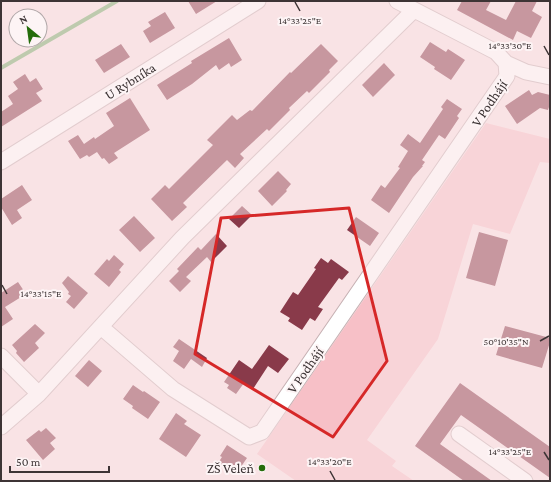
<svg xmlns="http://www.w3.org/2000/svg" width="551" height="482" viewBox="0 0 551 482" font-family="'Crimson Pro',serif">
  <rect width="100%" height="100%" fill="#f9e3e5"/>
  <path fill="#f7c0c7" d="M 486,123 L 550,139 L 550,163 L 540,162 L 510,234 L 473,224 L 438,339 L 367,440 L 396,461 L 392,466 L 414,481 L 296,481 L 257,454 Z"/>
  <g fill="none" stroke-linecap="round" stroke-linejoin="round">
    <path stroke="#77ac6b" stroke-width="4" d="M 1,68 L 117,1"/>
  </g>
  <path fill="#893a4a" d="M 188,1 L 217,1 L 196,14 Z
    M 462,1 L 491,1 L 486,10 L 506,20 L 516,1 L 537,1 L 532,11 L 542,17 L 531,38 L 517,31 L 513,40 L 457,10 Z
    M 165,12 L 175,28 L 150,43 L 143,31 L 151,26 L 148,22 Z
    M 229,38 L 242,60 L 231,67 L 229,63 L 219,70 L 216,65 L 192,84 L 167,100 L 157,85 L 192,63 L 191,61 Z
    M 430,42 L 446,52 L 448,49 L 465,60 L 451,80 L 434,69 L 435,67 L 420,57 Z
    M 121,44 L 130,57 L 104,73 L 95,60 Z
    M 321,44 L 338,61 L 329,70 L 330,72 L 309,93 L 307,91 L 289,108 L 290,110 L 269,131 L 267,129 L 240,154 L 244,158 L 235,168 L 227,160 L 183,203 L 187,207 L 172,221 L 151,199 L 165,185 L 169,189 L 213,145 L 207,140 L 232,115 L 237,120 L 250,110 L 252,111 L 290,72 L 291,73 Z
    M 384,63 L 395,75 L 373,97 L 362,85 Z
    M 25,74 L 30,82 L 36,78 L 43,89 L 36,93 L 42,101 L 1,127 L 1,112 L 13,104 L 8,96 L 18,89 L 13,82 Z
    M 529,90 L 532,95 L 538,92 L 550,95 L 550,104 L 548,110 L 540,108 L 517,124 L 505,106 Z
    M 130,98 L 150,130 L 114,153 L 118,158 L 109,164 L 104,158 L 102,159 L 97,152 L 89,157 L 87,155 L 80,159 L 68,141 L 78,135 L 84,144 L 94,137 L 95,139 L 114,126 L 106,113 Z
    M 447,99 L 462,109 L 457,116 L 459,118 L 445,139 L 439,135 L 422,160 L 425,162 L 422,166 L 423,166 L 413,177 L 389,213 L 371,200 L 381,185 L 385,188 L 400,168 L 398,167 L 408,151 L 400,145 L 408,134 L 420,143 L 443,109 L 441,107 Z
    M 278,171 L 291,184 L 286,190 L 287,191 L 272,206 L 258,191 Z
    M 22,185 L 32,200 L 17,210 L 22,218 L 12,225 L 1,207 L 1,199 Z
    M 242,206 L 252,215 L 239,228 L 229,219 Z
    M 134,216 L 155,238 L 140,252 L 119,230 Z
    M 356,217 L 379,233 L 370,246 L 347,230 Z
    M 479,232 L 508,240 L 495,286 L 466,278 Z
    M 216,234 L 227,246 L 211,262 L 207,257 L 186,277 L 191,281 L 180,292 L 169,281 L 179,271 L 177,269 L 198,247 L 201,250 Z
    M 114,255 L 124,264 L 119,270 L 121,272 L 109,287 L 94,274 L 107,259 L 109,261 Z
    M 321,258 L 328,263 L 331,259 L 349,272 L 342,280 L 339,278 L 318,307 L 323,309 L 315,321 L 310,318 L 302,330 L 288,321 L 290,318 L 280,312 L 293,292 L 298,295 L 316,269 L 314,268 Z
    M 68,276 L 88,293 L 74,309 L 66,302 L 71,296 L 68,294 L 69,292 L 62,283 Z
    M 18,282 L 26,294 L 5,307 L 13,319 L 1,327 L 1,293 Z
    M 35,324 L 45,333 L 35,343 L 39,348 L 24,362 L 16,353 L 17,351 L 12,345 Z
    M 505,326 L 550,338 L 550,342 L 542,368 L 496,355 Z
    M 179,339 L 207,358 L 202,367 L 191,359 L 184,369 L 173,361 L 179,351 L 173,347 Z
    M 269,345 L 289,359 L 278,373 L 268,366 L 253,389 L 244,383 L 236,394 L 227,388 L 229,385 L 224,382 L 239,360 L 252,369 Z
    M 89,360 L 102,371 L 88,387 L 75,376 Z
    M 460,383 L 550,447 L 550,478 L 461,415 L 440,444 L 492,481 L 464,481 L 415,446 Z
    M 133,385 L 143,392 L 144,391 L 160,402 L 148,419 L 132,408 L 133,406 L 123,399 Z
    M 176,413 L 187,421 L 184,424 L 201,435 L 186,457 L 159,439 Z
    M 46,428 L 56,438 L 50,443 L 55,449 L 43,460 L 26,440 L 39,430 L 41,432 Z
    M 227,445 L 247,458 L 236,474 L 218,463 L 222,457 L 220,456 Z"/>
  <g fill="none" stroke-linecap="round" stroke-linejoin="round">
    <g stroke="#c6b1b3" stroke-width="17">
      <path id="minor" d="M 506,63 L 526,72 L 550,77
        M 1,162 L 258,1
        M 101,327 L 173,389 L 249,437 L 262,432 L 507,76 L 506,63 L 496,52 L 397,1
        M 1,356 L 39,394
        M 1,427 L 39,394 L 182,238 L 414,10
        M 459,434 L 525,481"/>
    </g>
    <use href="#minor" stroke="#fff" stroke-width="15"/>
  </g>
  <path d="M0 0H551V482H0ZM 349,208 L 387,361 L 333,437 L 195,354 L 221,218 Z" fill="#f9e3e5" fill-opacity=".55" fill-rule="evenodd"/>
  <path fill="none" stroke="#d62828" stroke-width="3" stroke-linejoin="round" d="M 349,208 L 387,361 L 333,437 L 195,354 L 221,218 Z"/>
  <path fill="none" stroke="#3d3435" stroke-width="1.5" d="M 295,2 L 300,11M 544,46 L 549,55M 2,285 L 7,294M 540,341 L 549,336M 544,452 L 549,460M 330,471 L 335,480"/>
  <circle fill="#246c0a" stroke="#fdf4f5" stroke-width="1.5" cx="262" cy="468" r="4"/>
  <g text-anchor="middle" dominant-baseline="central" stroke-width="4" stroke-linejoin="round" paint-order="stroke">
    <g font-size="14" fill="#3d3435" stroke="#fdf4f5">
      <text transform="translate(130 81) rotate(-32)">U Rybníka</text>
      <text transform="translate(489 103) rotate(-56)">V Podhájí</text>
      <text transform="translate(305 370) rotate(-55)">V Podhájí</text>
    </g>
    <g font-size="14" fill="#3d3435" stroke="#fdf4f5" text-anchor="end">
      <text x="254" y="468">ZŠ Veleň</text>
    </g>
  </g>
  <g font-size="10" text-anchor="middle" fill="#3d3435" stroke="#fdf4f5" stroke-width="4" stroke-linejoin="round" paint-order="stroke">
    <text x="300" y="24">14°33'25"E</text>
    <text x="510" y="49">14°33'30"E</text>
    <text x="41" y="297">14°33'15"E</text>
    <text x="506" y="345">50°10'35"N</text>
    <text x="510" y="455">14°33'25"E</text>
    <text x="330" y="465">14°33'20"E</text>
  </g>
  <rect width="551" height="482" fill="none" stroke="#3d3435" stroke-width="4"/>
  <g transform="translate(28 28) rotate(331)"><circle r="19" fill="#fdf4f5" stroke="#b0a7a8"/>
  <path d="M0-3L7 15L0 10L-7 15Z" fill="#246c0a"/>
  <text y="-6" font-size="11" font-weight="bold" text-anchor="middle" fill="#3d3435">N</text>
  </g>
  <path d="M10 466v6h99v-6" fill="none" stroke="#3d3435" stroke-width="2"/>
  <text x="16" y="466" font-size="12" fill="#3d3435" stroke="#fdf4f5" stroke-width="3" paint-order="stroke">50 m</text>
</svg>
